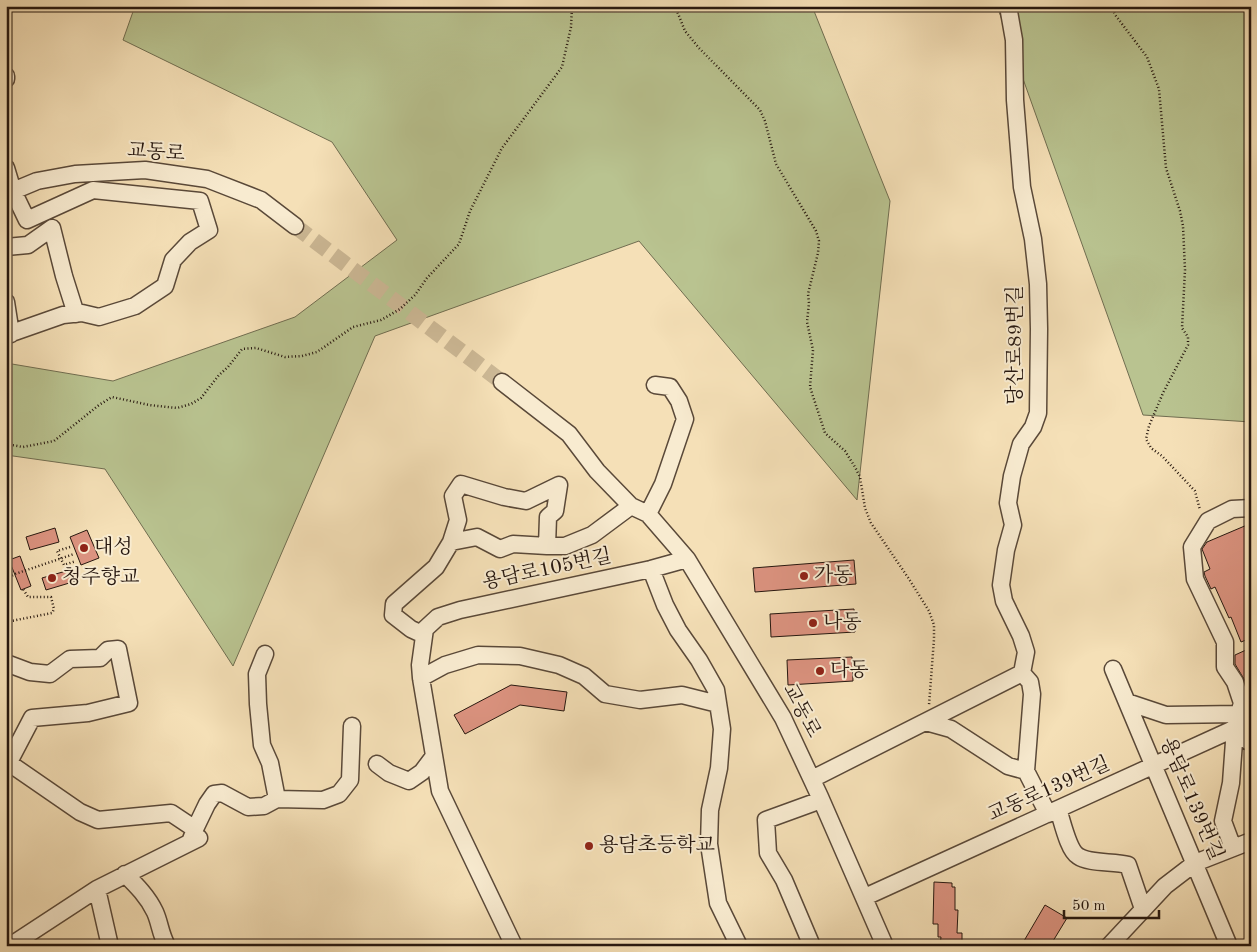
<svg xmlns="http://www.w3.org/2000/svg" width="1257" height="952" viewBox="0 0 1257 952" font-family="'Old Standard TT','Noto Serif KR',serif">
  <rect width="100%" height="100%" fill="#f5e0b7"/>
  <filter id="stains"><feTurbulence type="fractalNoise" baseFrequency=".004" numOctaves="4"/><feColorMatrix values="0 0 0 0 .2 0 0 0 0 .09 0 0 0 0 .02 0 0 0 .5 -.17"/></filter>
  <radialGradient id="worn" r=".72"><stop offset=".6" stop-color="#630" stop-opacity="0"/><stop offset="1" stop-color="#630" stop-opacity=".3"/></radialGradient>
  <path fill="#b9c390" stroke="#706d50" d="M 135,6 L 812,6 L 890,201 L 857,500 L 639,241 L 375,336 L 233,666 L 105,469 L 6,455 L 6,363 L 113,381 L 295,317 L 397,240 L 332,142 L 123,40 Z
    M 997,6 L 1251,6 L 1251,422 L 1143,415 Z"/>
  <path fill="#dc9380" stroke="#26170f" d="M 1247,525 L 1251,533 L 1251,638 L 1241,642 L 1231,617 L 1229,618 L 1215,587 L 1211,589 L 1205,576 L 1204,572 L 1210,569 L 1202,549 L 1207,542 Z
    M 55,528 L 59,542 L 30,550 L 26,537 Z
    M 87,530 L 99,558 L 81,565 L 70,537 Z
    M 20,556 L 31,586 L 21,590 L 9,560 Z
    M 854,560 L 856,584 L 755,592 L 753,568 Z
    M 73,569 L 76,581 L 46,590 L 42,578 Z
    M 854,609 L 855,632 L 771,637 L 770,614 Z
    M 1246,650 L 1251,660 L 1251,698 L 1244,679 L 1235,664 L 1235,655 Z
    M 852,657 L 853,681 L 788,685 L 787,660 Z
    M 511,685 L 567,692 L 564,711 L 520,705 L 465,734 L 454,715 Z
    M 934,882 L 952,883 L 952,887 L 955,887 L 955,910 L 958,910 L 957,933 L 962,933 L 962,946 L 940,946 L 941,937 L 938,937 L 938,924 L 933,924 Z
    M 1045,905 L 1067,918 L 1050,946 L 1021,946 Z"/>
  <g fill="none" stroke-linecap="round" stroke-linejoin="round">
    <path stroke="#ccb895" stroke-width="16" stroke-dasharray="16 8" stroke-linecap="butt" d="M 295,226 L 502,382"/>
    <g stroke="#5a4939" stroke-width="19">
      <path id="minor" d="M 1008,6 L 1014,40 L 1015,100 L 1022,187 L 1033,239 L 1038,284 L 1039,329 L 1038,413 L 1033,427 L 1021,444 L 1012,476 L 1008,503 L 1013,525 L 1006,550 L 1001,585 L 1004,601 L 1021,636 L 1026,652 L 1022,673 L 1030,682 L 1032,694 L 1026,771 L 1048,814
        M 6,76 L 6,79
        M 6,168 L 13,191 L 27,220 L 93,190 L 200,201 L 209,230 L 190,242 L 173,260 L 165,286 L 135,306 L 99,317 L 82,313 L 63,315 L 6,335
        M 6,197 L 13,191 L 37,181 L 75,174 L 145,170 L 207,179 L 261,200 L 295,226
        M 6,247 L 28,245 L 52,228 L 64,276 L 76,314
        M 6,302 L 11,334
        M 502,382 L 569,434 L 597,471 L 631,506 L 648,514 L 687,559 L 783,718 L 820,797 L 885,946
        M 648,514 L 663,484 L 685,419 L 679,401 L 670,387 L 655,385
        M 547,546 L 565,546 L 592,535 L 631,506
        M 651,569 L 665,605 L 678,630 L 699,660 L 716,690 L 722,729 L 719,768 L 710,810 L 709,844 L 718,903 L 739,946
        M 424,635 L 411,629 L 393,615 L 394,604 L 436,567 L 451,542 L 458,520 L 453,496 L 461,484 L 504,497 L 526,501 L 559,485 L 555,511 L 548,517 L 547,546 L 513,544 L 500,549 L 477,537 L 451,542
        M 265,654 L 257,674 L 258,704 L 262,745 L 270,763 L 277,799
        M 6,663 L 30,672 L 50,674 L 70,659 L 100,658 L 108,650 L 118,649 L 129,703 L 88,713 L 32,718 L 9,762
        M 1113,669 L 1229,946
        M 421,678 L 445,665 L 478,655 L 520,656 L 559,665 L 584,676 L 605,694 L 640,700 L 682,695 L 718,704
        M 1127,702 L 1166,715 L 1239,714
        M 926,722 L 951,729 L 1008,766 L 1026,771
        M 1235,728 L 1245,739 L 1251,743
        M 6,761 L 80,812 L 98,820 L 171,813 L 195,829 L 190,842
        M 377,764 L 389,773 L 409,781 L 422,772 L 434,756
        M 812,779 L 1022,673
        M 1058,809 C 1062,820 1068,850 1078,856 C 1089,864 1114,861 1128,865 L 1143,909
        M 195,829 L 207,804 L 214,794 L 222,793 L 248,807 L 264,806 L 277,799 L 323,800 L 339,794 L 350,780 L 352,726
        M 1233,848 L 1223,821 L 1231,783 L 1235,728 L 1242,703 L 1235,682 L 1225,667 L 1225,642 L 1195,579 L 1192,547 L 1208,521 L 1232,509 L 1251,508
        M 125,874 C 137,886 148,897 155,912 C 160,923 160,933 167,946
        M 97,889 L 110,946
        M 865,897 L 1251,721
        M 10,946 L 97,889 L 199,838
        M 514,946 L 440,791 L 421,678 L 420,665 L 425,629 L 438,617 L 460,610 L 651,569 L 687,559
        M 812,946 L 784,880 L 768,853 L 766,820 L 821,800
        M 1109,946 L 1165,886 L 1195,863 L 1251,841"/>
    </g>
    <path stroke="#26170f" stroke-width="2.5" stroke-dasharray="1 2.5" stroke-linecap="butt" d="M 675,6 L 685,31 L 699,48 L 760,110 L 765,121 L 776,164 L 816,231 L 819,241 L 818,253 L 808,294 L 809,303 L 807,322 L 813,350 L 810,387 L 825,433 L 845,451 L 855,467 L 860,477 L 865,508 L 871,523 L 909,579 L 929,611 L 934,625 L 934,639 L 929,705
      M 1111,6 L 1116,16 L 1147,57 L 1159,89 L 1166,168 L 1180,211 L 1183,226 L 1185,270 L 1182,328 L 1188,337 L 1188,345 L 1163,393 L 1149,426 L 1146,439 L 1151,448 L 1162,456 L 1195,491 L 1200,510
      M 6,444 L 23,447 L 54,441 L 99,405 L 112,397 L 149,405 L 177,408 L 191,404 L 201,398 L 219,375 L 228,367 L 242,349 L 256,348 L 285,357 L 302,356 L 317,352 L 353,327 L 381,320 L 400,309 L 415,295 L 427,278 L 459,244 L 470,211 L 502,148 L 562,67 L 571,27 L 572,6
      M 70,547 L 57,551 L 64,565 L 76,561
      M 6,579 L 15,574 L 74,554
      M 6,622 L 52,613 L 54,609 L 51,597 L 28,597 L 23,589"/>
    <use href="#minor" stroke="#f8ebd0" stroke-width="16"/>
  </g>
  <g fill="#8f2418" stroke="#f8ebd0" stroke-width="2">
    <circle cx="84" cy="548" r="5"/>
    <circle cx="804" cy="576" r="5"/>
    <circle cx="52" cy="578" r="5"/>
    <circle cx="813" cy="623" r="5"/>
    <circle cx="820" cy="671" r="5"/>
    <circle cx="589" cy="846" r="5"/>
  </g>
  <g text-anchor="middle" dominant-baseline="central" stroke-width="4" stroke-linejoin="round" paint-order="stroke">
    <g font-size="20" fill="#26170f" stroke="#f8ebd0">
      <text transform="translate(156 153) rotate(4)">교동로</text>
      <text transform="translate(1016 345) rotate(-90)">당산로89번길</text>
      <text transform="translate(547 570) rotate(-12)">용담로105번길</text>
      <text transform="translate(801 711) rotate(62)">교동로</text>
      <text transform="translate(1049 790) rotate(-24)">교동로139번길</text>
      <text transform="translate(1191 799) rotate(67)">용담로139번길</text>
    </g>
    <g font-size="20" fill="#26170f" stroke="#f8ebd0" text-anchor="start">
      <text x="94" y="548">대성</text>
      <text x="814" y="576">가동</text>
      <text x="62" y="578">청주향교</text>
      <text x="823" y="623">나동</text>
      <text x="830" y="671">다동</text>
      <text x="599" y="846">용담초등학교</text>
    </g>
  </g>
  <rect width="1257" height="952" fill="none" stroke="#f5e0b7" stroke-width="25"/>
  <rect x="8" y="8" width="1242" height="937" fill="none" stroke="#26170f" stroke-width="2.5"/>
  <rect x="12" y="12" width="1232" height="927" fill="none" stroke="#26170f"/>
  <path d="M1064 910v8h95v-8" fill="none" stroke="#26170f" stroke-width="2.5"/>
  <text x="1072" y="910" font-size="15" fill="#26170f" stroke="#f8ebd0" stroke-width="4" paint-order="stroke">50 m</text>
  <rect width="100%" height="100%" filter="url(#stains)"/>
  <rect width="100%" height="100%" fill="url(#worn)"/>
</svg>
